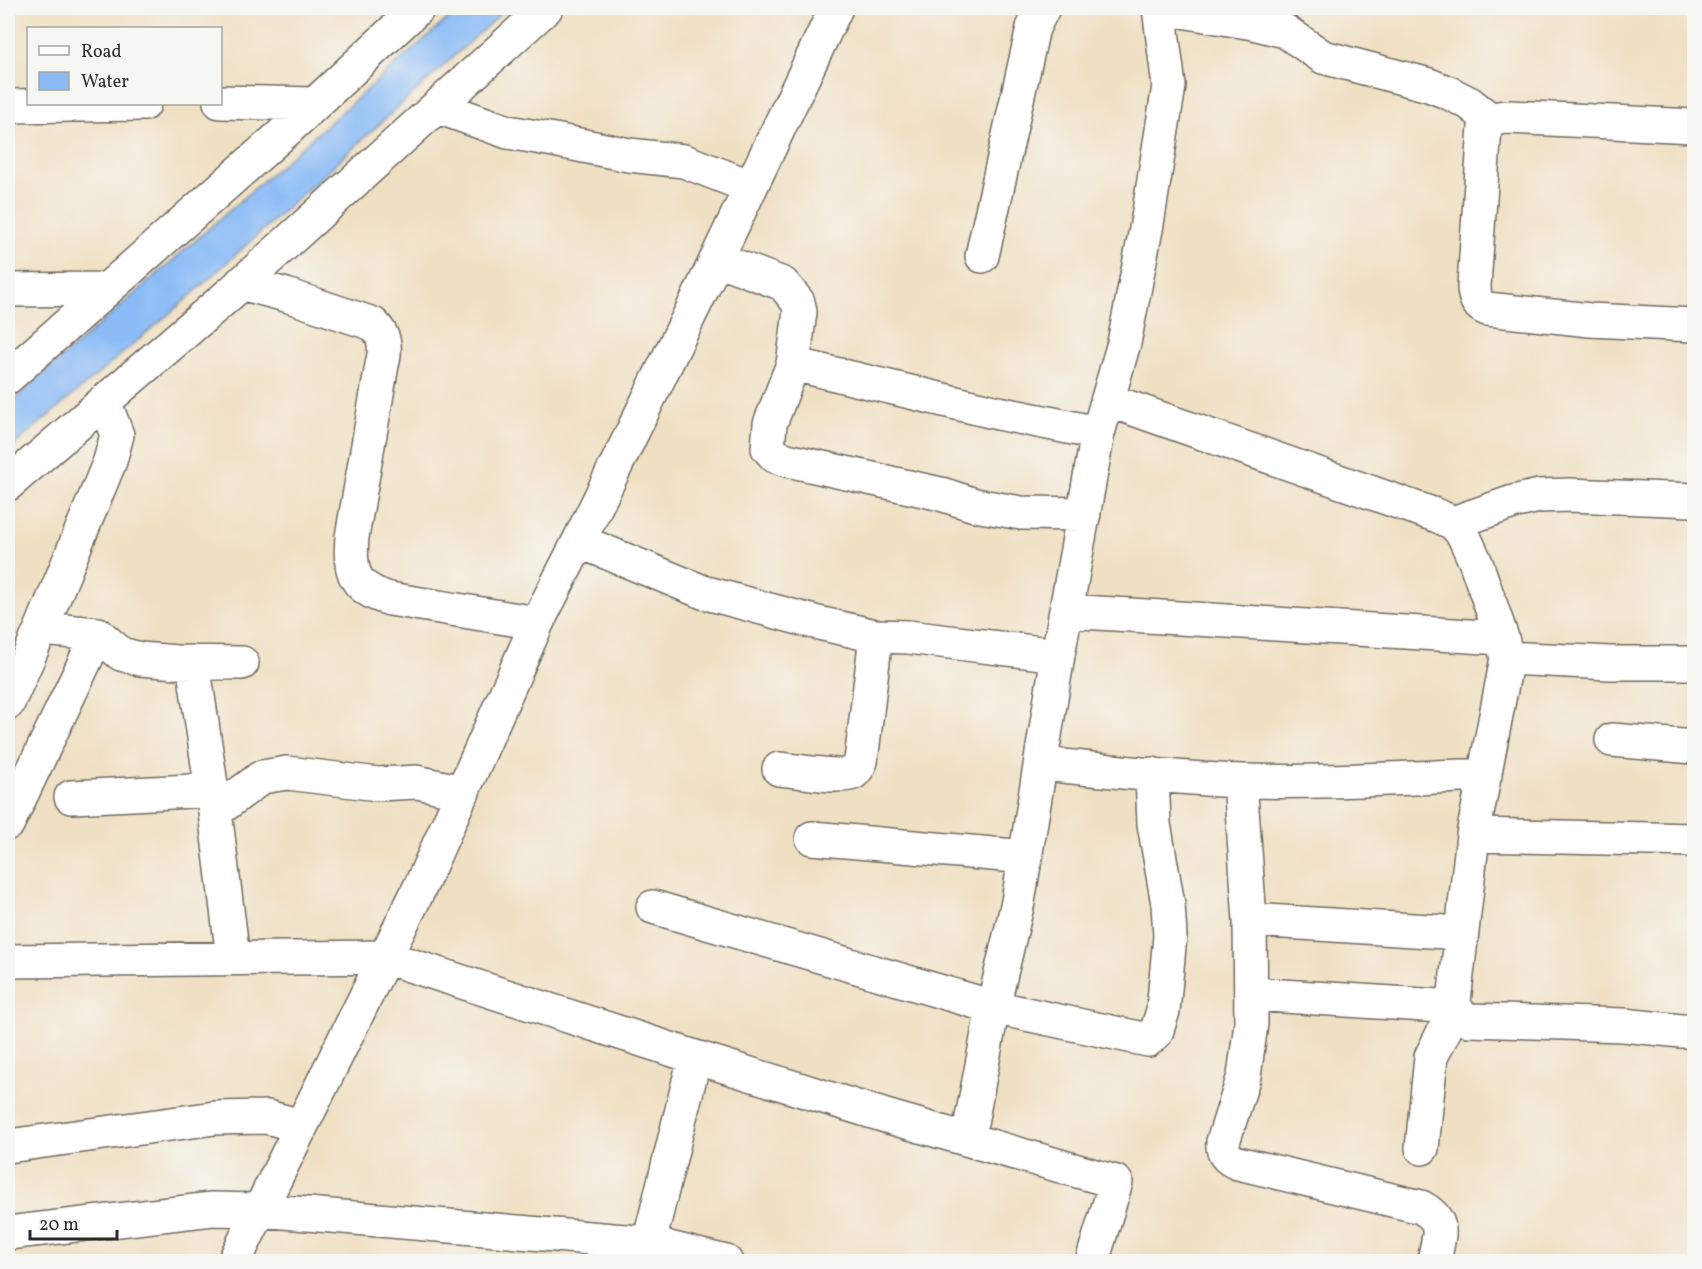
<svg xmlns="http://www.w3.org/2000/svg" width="1702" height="1269" viewBox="0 0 1702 1269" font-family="Vollkorn,serif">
  <rect width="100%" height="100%" fill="#f6f6f2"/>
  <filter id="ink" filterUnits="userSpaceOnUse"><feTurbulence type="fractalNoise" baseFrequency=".0167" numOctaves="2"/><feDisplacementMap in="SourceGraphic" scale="12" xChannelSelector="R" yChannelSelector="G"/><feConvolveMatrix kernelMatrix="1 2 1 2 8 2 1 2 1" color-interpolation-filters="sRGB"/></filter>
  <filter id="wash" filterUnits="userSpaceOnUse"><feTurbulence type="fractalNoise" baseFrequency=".008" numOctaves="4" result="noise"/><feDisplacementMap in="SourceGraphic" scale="24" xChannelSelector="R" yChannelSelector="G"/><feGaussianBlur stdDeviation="1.35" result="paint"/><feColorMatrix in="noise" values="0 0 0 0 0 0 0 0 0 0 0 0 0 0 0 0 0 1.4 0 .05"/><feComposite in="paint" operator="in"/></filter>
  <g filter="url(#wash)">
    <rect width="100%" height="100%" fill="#f0e0c3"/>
    <path fill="#8abbf6" stroke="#5a7390" stroke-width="1.5" d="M 460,8 L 507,8 L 189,297 L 8,450 L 8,405 Z"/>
  </g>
  <g filter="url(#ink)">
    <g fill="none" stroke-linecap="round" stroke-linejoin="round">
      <g stroke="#706a60" stroke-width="36">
        <path id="minor" d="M 1164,8 L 1253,23 L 1285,31 L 1323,57 L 1429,85 L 1449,93 L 1469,103 L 1492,121
          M 220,102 L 315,104
          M 8,106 L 144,104
          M 438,107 L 508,132 L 554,140 L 629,155 L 684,161 L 751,187
          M 1694,126 L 1509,117 C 1500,117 1490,118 1485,127 L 1474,285 C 1474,296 1476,305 1487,309 L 1590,320 L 1694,325
          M 982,256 L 1033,28 L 1043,8
          M 717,259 L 783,284 L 798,302 L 800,312 L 793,364 L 770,424 L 768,448 L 775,456 L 787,460 L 941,494 L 975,505 L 1021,513 L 1084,514
          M 241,283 L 286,295 L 373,324 C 386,336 386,349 382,365 L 352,537 C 349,573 354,589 390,599 L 537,623
          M 8,290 L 107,289
          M 793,364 L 998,413 L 1098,433
          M 8,377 L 287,130 L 418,8
          M 1108,400 L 1438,516 L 1453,523 L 1463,534 L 1476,563 L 1502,638
          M 8,484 L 232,292 L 546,8
          M 1453,523 L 1513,502 L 1539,496 L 1569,495 L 1694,500
          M 579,541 L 703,592 L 814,622 L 876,636 L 908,637 L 1058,655
          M 1066,611 L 1502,638 L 1507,658 L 1473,835 L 1454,1001 C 1456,1010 1460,1017 1469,1020 L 1623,1025 L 1681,1031 L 1694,1031
          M 41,629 L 98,634 L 121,654 L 140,659 L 177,662 L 242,663
          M 1507,658 L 1610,663 L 1694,663
          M 193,662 L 215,812 L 233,958
          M 8,703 L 41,629 L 110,461 L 117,435 L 104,401
          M 1612,740 L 1694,747
          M 1041,764 C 1107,770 1175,779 1242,781 C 1323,783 1404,778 1485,775
          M 779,769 C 795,770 839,779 853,773 C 857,770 859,766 861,761 L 876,636
          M 1240,781 L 1250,920 L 1251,1024 L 1244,1076 L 1223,1142 C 1222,1154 1227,1159 1238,1163 L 1421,1207 C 1448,1222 1438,1236 1434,1262
          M 71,797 L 212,790
          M 215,812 L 262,777 L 287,773 L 378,784 L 417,782 L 463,792
          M 8,823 L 98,634
          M 1473,835 L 1694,840
          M 812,838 L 1026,857
          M 653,907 L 993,1007 L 1148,1040 L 1156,1033 L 1163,1011 L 1170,936 L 1168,904 L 1154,824 L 1152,774
          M 1250,920 L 1462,933
          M 8,961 L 385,957 L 695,1057 L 889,1117 L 1116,1182 L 1092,1262
          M 1251,994 L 1456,1007 L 1431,1057 L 1422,1148
          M 968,1139 L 993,1007 L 1018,902 L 1058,655 L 1098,433 L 1124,343 L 1147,224 L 1169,86 L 1159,8
          M 8,1146 L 215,1118 L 267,1117 L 301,1126
          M 8,1233 L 212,1209 L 260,1210 L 649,1243 L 726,1262
          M 649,1243 L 695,1057
          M 234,1262 L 422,883 L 537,623 L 579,541 L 698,298 L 836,8"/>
      </g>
      <use href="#minor" stroke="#fff" stroke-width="33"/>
    </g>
  </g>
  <rect width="1702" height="1269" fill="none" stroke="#f6f6f2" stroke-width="30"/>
  <rect x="27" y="27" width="195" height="78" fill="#f6f6f2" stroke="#a5a5a2" stroke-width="1.5"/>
  <rect x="39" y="46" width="30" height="9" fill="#ffffff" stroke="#a5a5a2" stroke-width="1.5"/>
  <text x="81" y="57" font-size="18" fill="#2b2b2b">Road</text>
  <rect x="39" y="72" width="30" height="18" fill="#8abbf6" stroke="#a5a5a2" stroke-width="1.5"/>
  <text x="81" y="87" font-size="18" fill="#2b2b2b">Water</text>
  <path d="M30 1230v9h87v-9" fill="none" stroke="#2b2b2b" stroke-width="3"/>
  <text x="39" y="1230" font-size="18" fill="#2b2b2b" stroke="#f6f6f2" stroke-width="4.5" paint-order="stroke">20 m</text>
</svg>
